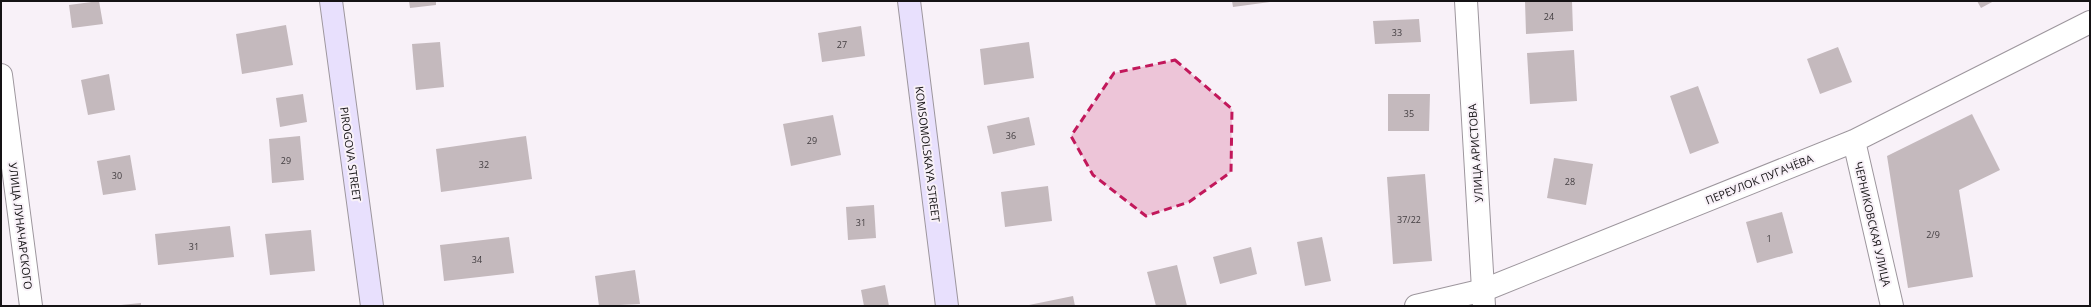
<svg xmlns="http://www.w3.org/2000/svg" width="2091" height="307" viewBox="0 0 2091 307" font-family="'Open Sans',sans-serif">
  <rect width="100%" height="100%" fill="#f8f1f8"/>
  <path fill="#c4b9bd" d="M 99,1 L 103,24 L 72,28 L 69,5 Z
    M 409,1 L 436,1 L 436,5 L 410,8 Z
    M 1232,1 L 1270,1 L 1270,2 L 1233,7 Z
    M 1525,1 L 1572,1 L 1573,31 L 1526,34 Z
    M 1977,1 L 1994,1 L 1981,8 Z
    M 1419,19 L 1421,42 L 1375,44 L 1373,21 Z
    M 286,25 L 293,65 L 242,74 L 236,34 Z
    M 861,26 L 865,56 L 822,62 L 818,33 Z
    M 440,42 L 444,87 L 416,90 L 412,44 Z
    M 1029,42 L 1034,78 L 984,85 L 980,49 Z
    M 1838,47 L 1852,82 L 1820,94 L 1807,59 Z
    M 1574,50 L 1577,101 L 1530,104 L 1527,53 Z
    M 109,74 L 115,110 L 88,115 L 81,80 Z
    M 1698,86 L 1719,143 L 1690,154 L 1670,96 Z
    M 303,94 L 307,122 L 280,127 L 276,98 Z
    M 1388,94 L 1430,94 L 1429,131 L 1388,131 Z
    M 1972,114 L 2000,170 L 1959,190 L 1973,277 L 1908,288 L 1887,156 Z
    M 833,115 L 841,155 L 791,166 L 783,124 Z
    M 1029,117 L 1035,145 L 993,154 L 987,126 Z
    M 300,136 L 304,180 L 272,183 L 269,139 Z
    M 526,136 L 532,179 L 441,192 L 436,149 Z
    M 130,155 L 136,190 L 103,195 L 97,161 Z
    M 1554,158 L 1593,164 L 1586,205 L 1547,198 Z
    M 1425,174 L 1432,261 L 1393,264 L 1387,177 Z
    M 1048,186 L 1052,221 L 1005,227 L 1001,192 Z
    M 874,205 L 876,238 L 848,240 L 846,207 Z
    M 1782,212 L 1793,253 L 1757,263 L 1746,222 Z
    M 230,226 L 234,257 L 158,265 L 155,234 Z
    M 311,230 L 315,271 L 270,275 L 265,234 Z
    M 509,237 L 514,273 L 444,281 L 440,245 Z
    M 1322,237 L 1331,281 L 1305,286 L 1297,242 Z
    M 1251,247 L 1257,274 L 1220,284 L 1213,257 Z
    M 1177,265 L 1187,306 L 1156,306 L 1147,272 Z
    M 635,270 L 640,304 L 599,306 L 595,276 Z
    M 885,285 L 889,306 L 864,306 L 861,290 Z
    M 1073,296 L 1075,306 L 1029,306 L 1029,305 Z
    M 141,303 L 141,306 L 121,306 L 121,305 Z"/>
  <g fill="none" stroke-linecap="round" stroke-linejoin="round">
    <g stroke="#9d969d" stroke-width="24">
      <path id="minor" d="M 1,75 L 31,306
        M 1854,141 L 1892,306
        M 1416,306 L 1484,290 L 1854,141 L 2090,22"/>
    </g>
    <g stroke="#9d969d" stroke-width="24">
      <path id="tertiary" d="M 1466,1 L 1484,306"/>
    </g>
    <g stroke="#9d969d" stroke-width="24">
      <path id="secondary" d="M 331,1 L 372,306
        M 909,1 L 947,306"/>
    </g>
    <use href="#minor" stroke="#fff" stroke-width="22"/>
    <use href="#tertiary" stroke="#fff" stroke-width="22"/>
    <use href="#secondary" stroke="#e8e0fd" stroke-width="22"/>
  </g>
  <path fill="#c2185b" fill-opacity="0.2" stroke="#c2185b" stroke-width="3" stroke-dasharray="8 5" stroke-linejoin="round" d="M 1175,60 L 1232,109 L 1231,172 L 1189,202 L 1146,216 L 1093,175 L 1071,136 L 1114,73 Z"/>
  <g text-anchor="middle" dominant-baseline="central" stroke-width="4" stroke-linejoin="round" paint-order="stroke">
    <g font-size="9" fill="#413c3f">
      <text x="1549" y="16">24</text>
      <text x="1397" y="32">33</text>
      <text x="842" y="44">27</text>
      <text x="1409" y="113">35</text>
      <text x="1011" y="135">36</text>
      <text x="812" y="140">29</text>
      <text x="286" y="160">29</text>
      <text x="484" y="164">32</text>
      <text x="117" y="175">30</text>
      <text x="1570" y="181">28</text>
      <text x="1409" y="219">37/22</text>
      <text x="861" y="222">31</text>
      <text x="1933" y="234">2/9</text>
      <text x="1769" y="238">1</text>
      <text x="194" y="246">31</text>
      <text x="477" y="259">34</text>
    </g>
    <g font-size="11" fill="#151315" stroke="#f8f1f8">
      <text transform="translate(1475 153) rotate(-94)">УЛИЦА АРИСТОВА</text>
      <text transform="translate(351 154) rotate(82)">PIROGOVA STREET</text>
      <text transform="translate(928 154) rotate(83)">KOMSOMOLSKAYA STREET</text>
      <text transform="translate(1759 179) rotate(-22)">ПЕРЕУЛОК ПУГАЧЁВА</text>
      <text transform="translate(1873 224) rotate(77)">ЧЕРНИКОВСКАЯ УЛИЦА</text>
      <text transform="translate(21 226) rotate(83)">УЛИЦА ЛУНАЧАРСКОГО</text>
    </g>
  </g>
  <rect width="2091" height="307" fill="none" stroke="#151315" stroke-width="4"/>
</svg>
